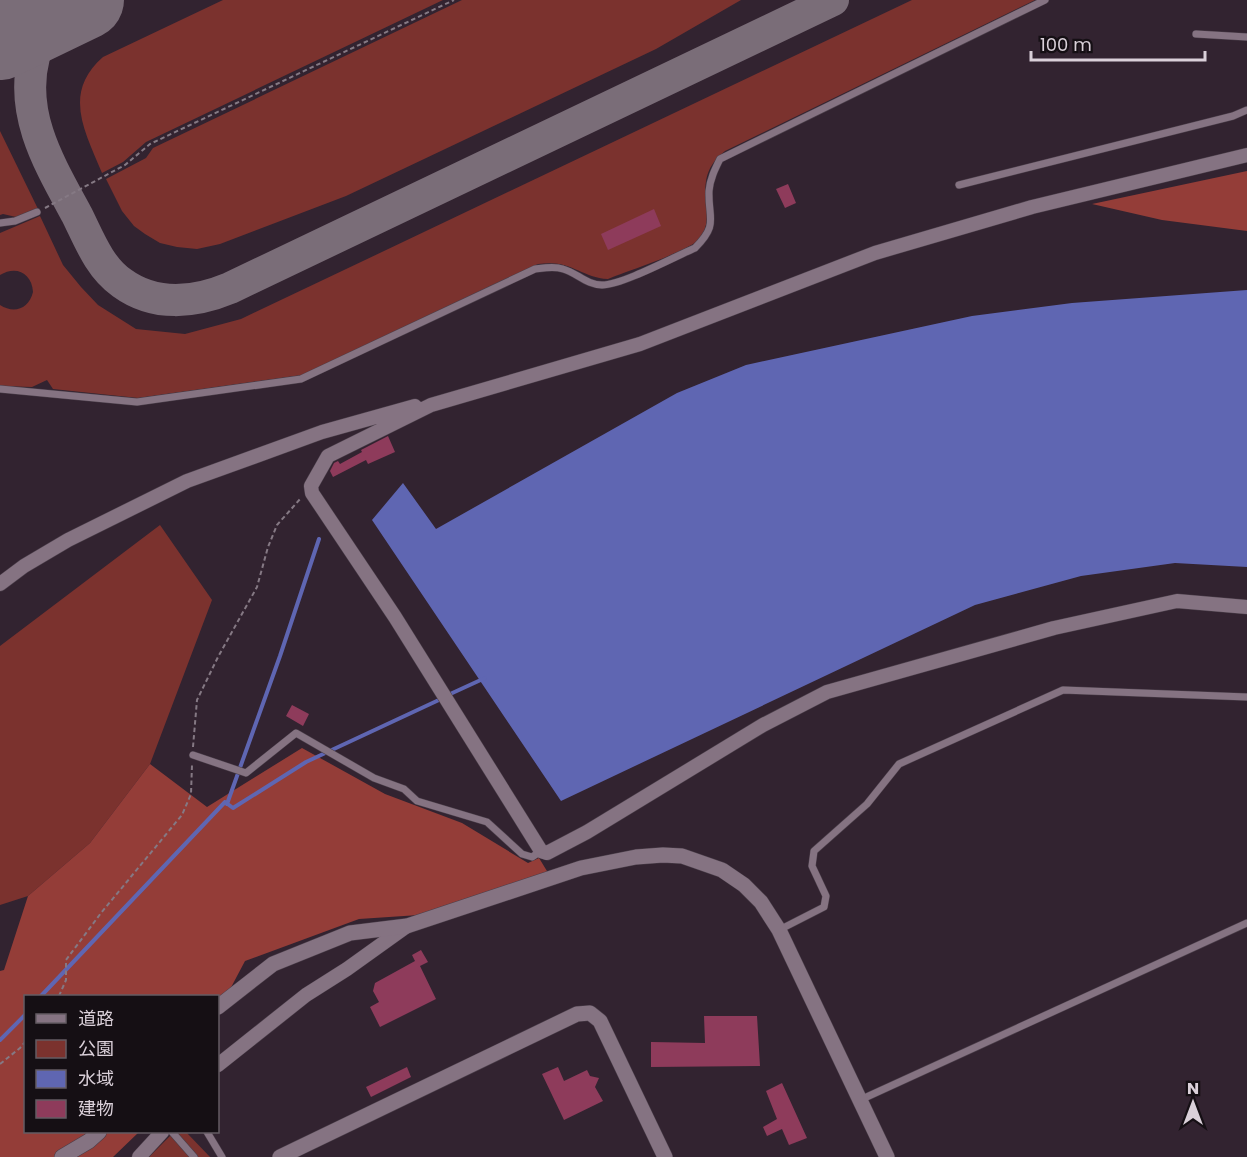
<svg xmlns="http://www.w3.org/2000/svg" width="1247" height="1157" viewBox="0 0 1247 1157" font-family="Poppins,'Noto Sans JP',sans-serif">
  <rect width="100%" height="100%" fill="#322330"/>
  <path fill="#7b322e" d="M 223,0 L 443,0 L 146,142 L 123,162 L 102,173 C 85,131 62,93 103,57 Z
    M 462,0 L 741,0 L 656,49 L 346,196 L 220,244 L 197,249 L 177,247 L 160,243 L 145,234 L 134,226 L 122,211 L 106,179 L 146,158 L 153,148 Z
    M 912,0 L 1035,0 L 725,151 C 686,182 722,213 698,240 C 687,252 627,271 608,279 C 580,277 571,259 538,264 L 303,375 L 138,398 L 53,389 L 47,380 L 32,387 L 0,386 L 0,305 C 14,314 29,309 33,292 C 32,273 16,265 0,275 L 0,233 L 40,216 L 63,265 L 81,287 L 98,305 L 136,329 L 185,334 L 241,319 Z
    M 0,131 L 38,209 L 16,217 L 3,214 L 0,215 Z
    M 160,525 L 212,600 L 150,764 L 90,843 L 28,896 L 0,905 L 0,646 Z
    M 174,1132 L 186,1132 L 210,1157 L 149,1157 Z"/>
  <path fill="#943d38" d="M 1247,171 L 1247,231 L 1162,220 L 1092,204 Z
    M 302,748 L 385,794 L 462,823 L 528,863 L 539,858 L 550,876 L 419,915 L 359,919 L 245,961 L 218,1012 L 218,996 L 26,996 L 26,1132 L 139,1132 L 113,1157 L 0,1157 L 0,971 L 4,970 L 28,896 L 90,843 L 150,764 L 207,807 Z"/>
  <path fill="#5f66b2" d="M 1247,290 L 1247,567 L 1175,563 L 1081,576 L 975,605 L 561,801 L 372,520 L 403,483 L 436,529 L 677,393 L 746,365 L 972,316 L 1072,303 Z"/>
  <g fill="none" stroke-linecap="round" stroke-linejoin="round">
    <path stroke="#5f66b2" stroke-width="4" d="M 448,695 L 485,678
      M 225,802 L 233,808 L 306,762 L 441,699
      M 41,996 L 225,802 L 227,804 L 280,656 L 319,539
      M 0,1040 L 26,1014"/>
    <path stroke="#7a6d78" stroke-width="32" d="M 57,13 C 45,26 39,39 34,57 C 19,115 50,165 77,215 C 89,239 99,267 122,283 C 155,307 194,303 230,288 L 833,0"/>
    <path stroke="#7a6d78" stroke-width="78" d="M 0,41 L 85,0"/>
  </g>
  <path fill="#8e3b5b" d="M 788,184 L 796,203 L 785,208 L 776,189 Z
    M 654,209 L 661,226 L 608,250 L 601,234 Z
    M 388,436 L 395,452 L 368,464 L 366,460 L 333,477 L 330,471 L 334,463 L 338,461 L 340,464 L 362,452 L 361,450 Z
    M 292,705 L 309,714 L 303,726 L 286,716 Z
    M 421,950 L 428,962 L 420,966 L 436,999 L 380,1027 L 370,1007 L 379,1002 L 373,991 L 375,983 L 415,961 L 412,955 Z
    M 704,1016 L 757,1016 L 760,1066 L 651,1067 L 651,1042 L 705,1043 Z
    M 407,1067 L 411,1077 L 371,1097 L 366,1087 Z
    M 558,1067 L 564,1081 L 587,1070 L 590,1076 L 599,1078 L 595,1087 L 603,1101 L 564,1120 L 542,1074 Z
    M 782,1083 L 807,1138 L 789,1145 L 782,1129 L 767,1136 L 763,1127 L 777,1119 L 766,1091 Z"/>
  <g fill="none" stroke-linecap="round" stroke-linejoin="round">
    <g stroke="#4b3f4a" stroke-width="8">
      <path id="lane" d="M 1196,34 L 1247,37
        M 959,185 L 1233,116 L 1247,110
        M 0,223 L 15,221 L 37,212
        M 0,389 L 137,402 L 301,379 L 535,269 C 544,268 554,266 563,269 C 577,273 587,285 602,285 C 622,285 674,257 695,248 C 719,224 708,219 709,191 C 710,179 715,169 720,159 L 1045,0
        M 193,755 L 246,773 L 296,733 L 374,778 L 404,789 L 417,801 L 487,822 L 522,854 L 532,857 L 541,851
        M 779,930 L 824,907 L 826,896 L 812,866 L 814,851 L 867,804 L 899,764 L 1063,690 L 1247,697
        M 860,1100 L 1247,923
        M 172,1132 L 194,1157
        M 207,1132 L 222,1157"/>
    </g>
    <g stroke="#4b3f4a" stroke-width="15">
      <path id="street" d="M 1247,155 L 1032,207 L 875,253 L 640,344 L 431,405 L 328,456 L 311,486 L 312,493 L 395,617 L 541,851 L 547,853 L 587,832 L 763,725 L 827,692 L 1054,628 L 1177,601 L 1247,607
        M 0,584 L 24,566 L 68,540 L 187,481 L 322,432 L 415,406
        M 218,1065 L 306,995 L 347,969 L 407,926
        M 139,1157 L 162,1132"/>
    </g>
    <g stroke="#4b3f4a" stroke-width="16">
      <path id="secondary" d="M 218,1007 L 273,964 L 350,933 L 407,926 L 581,868 L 636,857 L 663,855 L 682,856 L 722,870 L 744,885 L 761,902 L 779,930 L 887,1157
        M 62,1157 L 89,1141 L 99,1132
        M 280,1157 L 577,1014 L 590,1013 L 600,1021 L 665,1157"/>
    </g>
    <path stroke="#857984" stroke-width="2" stroke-dasharray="4.5 3" stroke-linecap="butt" d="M 45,208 L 125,165 L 150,144 L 454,0
      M 193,747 L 197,700 L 218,657 L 257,587 L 268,547 L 277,525 L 301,498
      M 59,996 L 66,980 L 66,960 L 101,913 L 182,815 L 191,794 L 192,765
      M 0,1064 L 20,1048 L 26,1041"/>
    <use href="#lane" stroke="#857382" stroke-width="7"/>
    <use href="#street" stroke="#857382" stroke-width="14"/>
    <use href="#secondary" stroke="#857382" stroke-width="15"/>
  </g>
  <rect x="24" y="995" width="195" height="138" fill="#150f14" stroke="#645c63" stroke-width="1.5"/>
  <rect x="36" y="1014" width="30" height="9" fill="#857382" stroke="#645c63" stroke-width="1.5"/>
  <text x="78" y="1025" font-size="18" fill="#dad0d9">道路</text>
  <rect x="36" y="1040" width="30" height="18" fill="#7b322e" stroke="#645c63" stroke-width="1.5"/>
  <text x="78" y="1055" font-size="18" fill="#dad0d9">公園</text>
  <rect x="36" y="1070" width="30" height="18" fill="#5f66b2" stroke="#645c63" stroke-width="1.5"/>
  <text x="78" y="1085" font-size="18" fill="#dad0d9">水域</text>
  <rect x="36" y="1100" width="30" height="18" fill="#8e3b5b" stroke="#645c63" stroke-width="1.5"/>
  <text x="78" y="1115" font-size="18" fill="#dad0d9">建物</text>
  <g transform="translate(1193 1103)" stroke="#150f14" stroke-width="4.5" paint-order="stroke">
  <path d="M0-4.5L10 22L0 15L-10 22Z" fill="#dad0d9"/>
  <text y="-9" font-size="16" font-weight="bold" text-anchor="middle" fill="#dad0d9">N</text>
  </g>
  <path d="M1031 51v9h174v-9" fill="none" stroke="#dad0d9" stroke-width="3"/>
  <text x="1040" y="51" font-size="18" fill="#dad0d9" stroke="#150f14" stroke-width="4.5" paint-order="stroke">100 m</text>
</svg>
